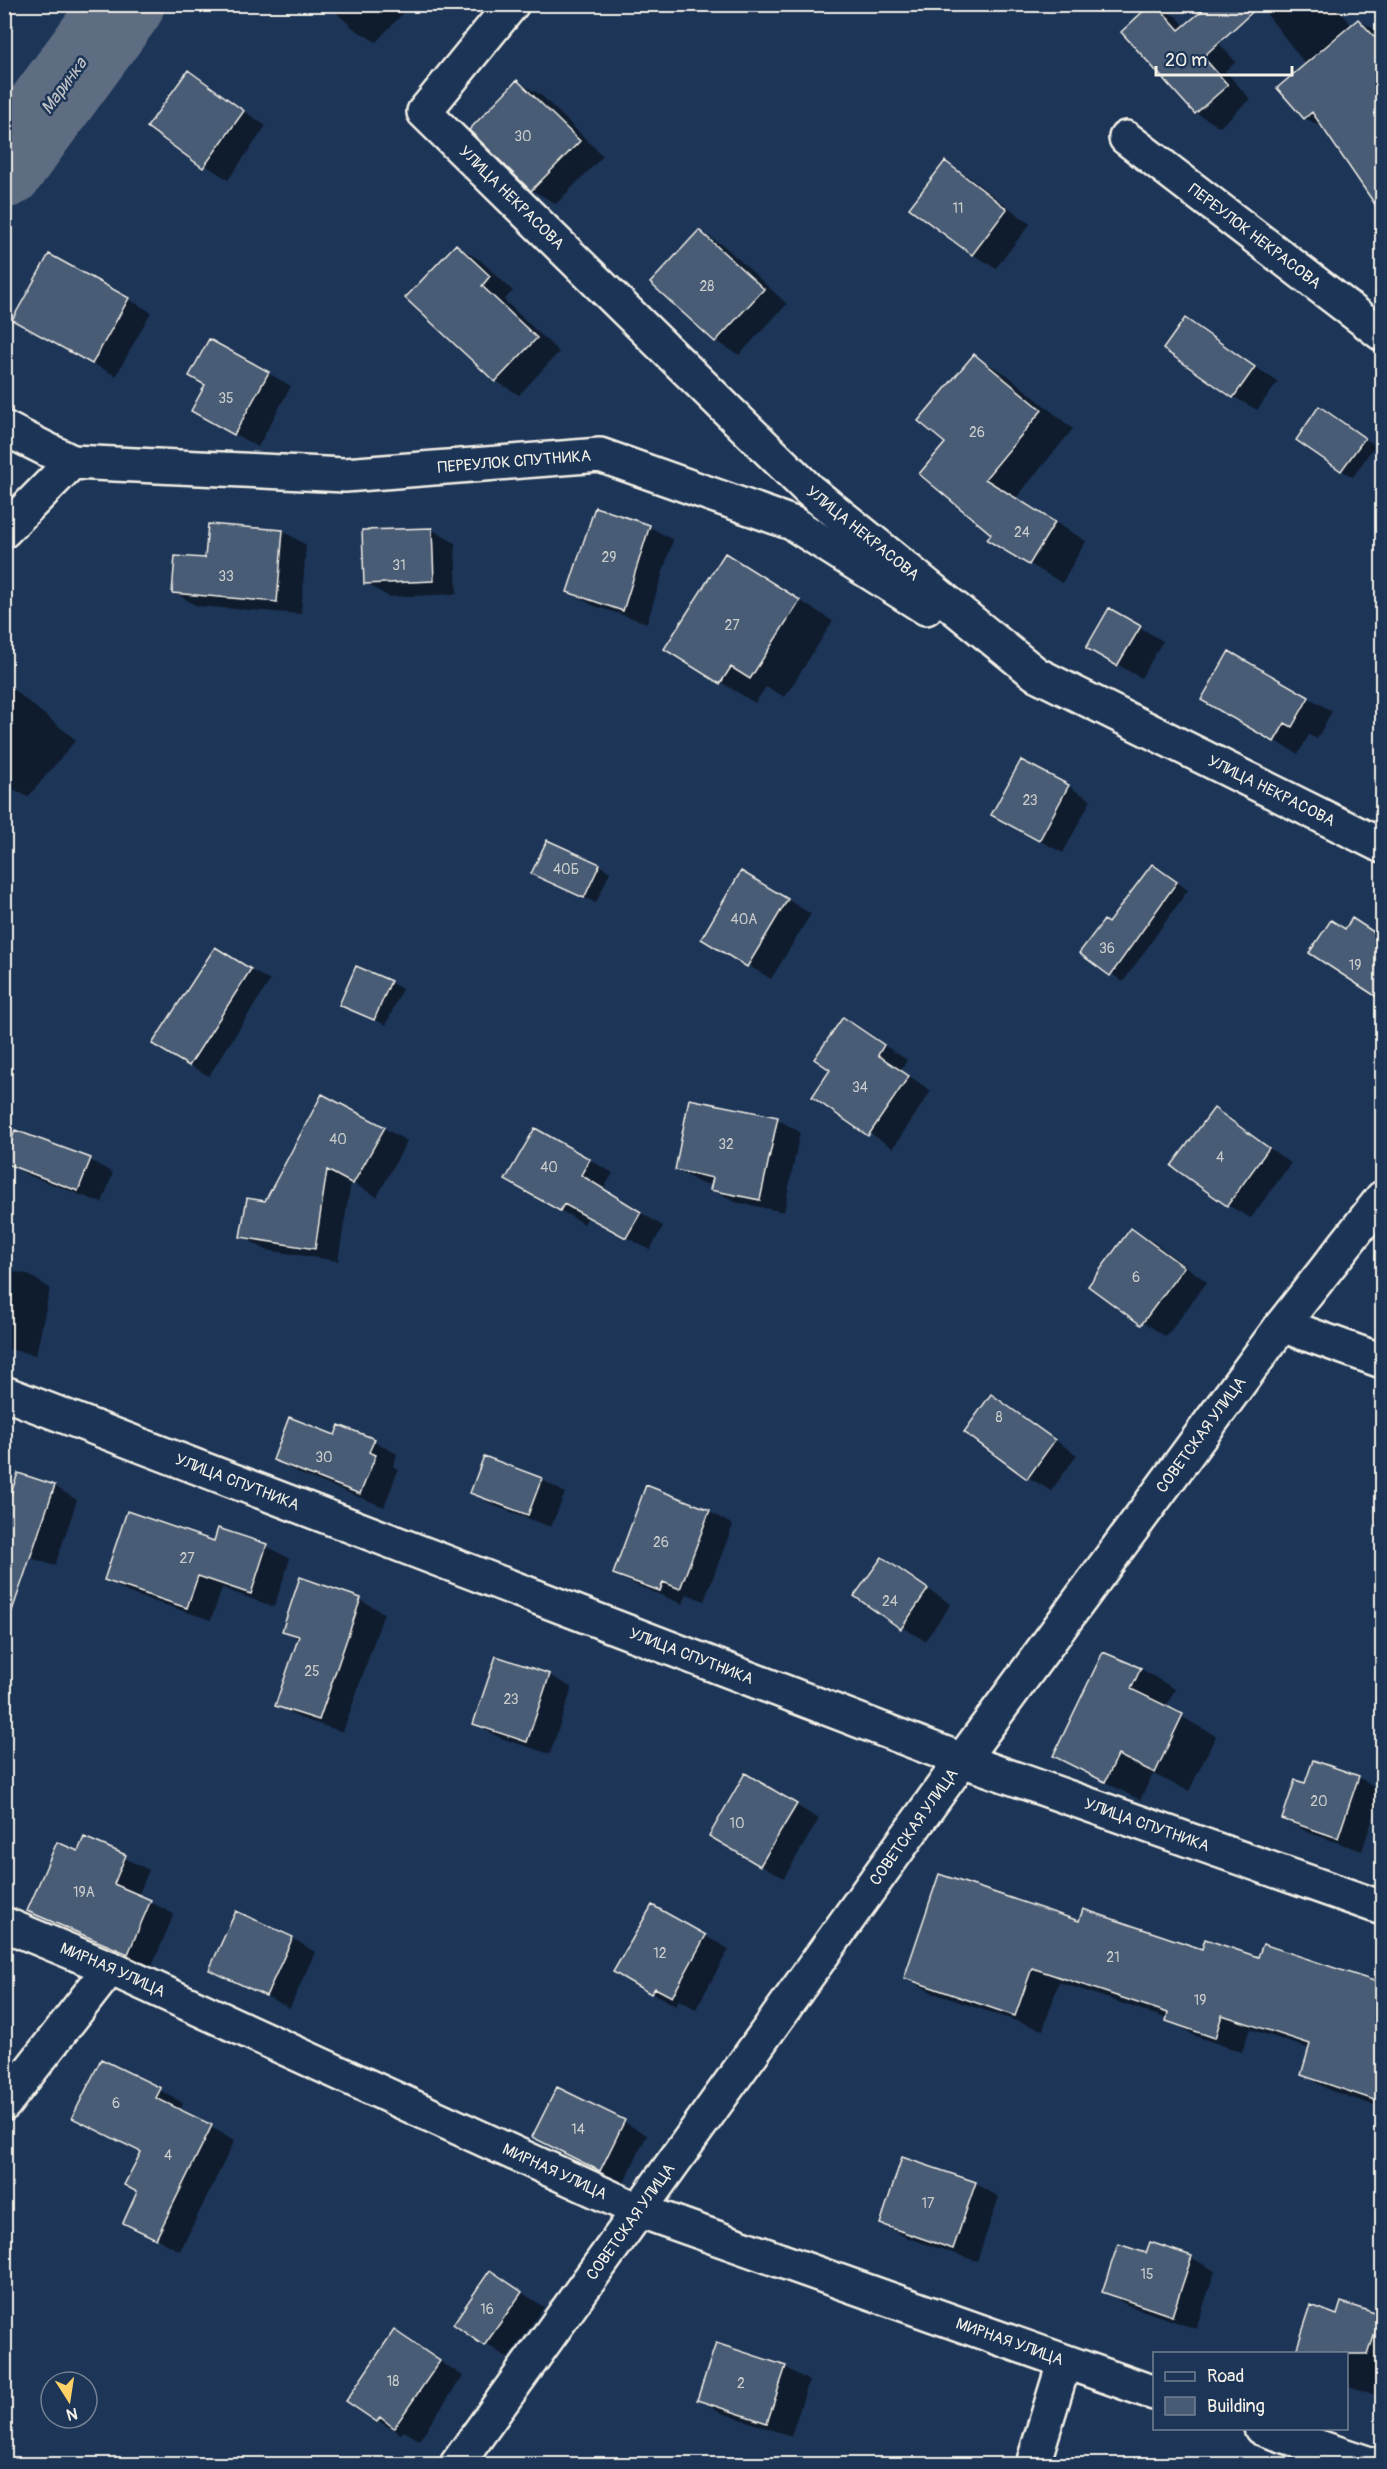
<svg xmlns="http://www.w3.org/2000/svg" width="1387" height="2469" viewBox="0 0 1387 2469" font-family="Pangolin,sans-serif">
  <rect width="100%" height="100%" fill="#1d3557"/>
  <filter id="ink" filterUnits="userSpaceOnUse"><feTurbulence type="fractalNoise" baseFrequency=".0167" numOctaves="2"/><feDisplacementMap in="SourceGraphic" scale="12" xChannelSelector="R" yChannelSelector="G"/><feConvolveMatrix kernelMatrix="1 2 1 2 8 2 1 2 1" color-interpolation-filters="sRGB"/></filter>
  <g filter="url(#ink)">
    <path fill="#0007" d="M 327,4 L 408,4 L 410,6 L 376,42 L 353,28 Z
      M 1155,4 L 1177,17 L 1186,27 L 1213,37 L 1236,62 L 1225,71 L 1250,99 L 1220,127 L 1196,113 L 1123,32 Z
      M 1259,4 L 1335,4 L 1352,26 L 1359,20 L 1382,34 L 1382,198 L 1325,129 L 1305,118 L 1306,65 Z
      M 189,72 L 266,126 L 228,180 L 149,127 Z
      M 518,82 L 541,95 L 603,156 L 556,204 L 532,190 L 471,130 Z
      M 945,163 L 969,177 L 1030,224 L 996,268 L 972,254 Z
      M 700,232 L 723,245 L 787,304 L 739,355 L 716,341 Z
      M 457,246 L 480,260 L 513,291 L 504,300 L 559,352 L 519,395 L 496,381 Z
      M 128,299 L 151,312 L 116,376 L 37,333 Z
      M 1185,320 L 1278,382 L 1257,410 L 1234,397 Z
      M 974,356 L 1006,374 L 1073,429 L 1016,498 L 1086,541 L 1062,583 L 989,540 L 993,533 L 947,443 Z
      M 268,373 L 291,386 L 258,447 L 216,424 L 207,385 Z
      M 1331,415 L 1375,445 L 1353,477 L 1341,470 Z
      M 596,509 L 650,527 L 673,540 L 647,623 L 592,605 L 569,592 Z
      M 431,529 L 455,543 L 457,594 L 389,597 L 366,583 Z
      M 283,531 L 306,545 L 301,614 L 197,606 L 173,592 L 206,560 Z
      M 726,555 L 833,621 L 785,697 L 766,687 L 755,703 L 666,649 Z
      M 1110,610 L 1163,641 L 1141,678 L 1088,648 Z
      M 1230,653 L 1332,711 L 1317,739 L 1309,735 L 1298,754 L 1203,700 Z
      M 4,682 L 76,740 L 28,797 L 4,784 Z
      M 1068,786 L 1091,800 L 1063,853 L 1016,828 Z
      M 599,865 L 610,872 L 596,903 L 533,874 Z
      M 1163,872 L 1188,890 L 1123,982 L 1081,952 Z
      M 765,886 L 811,914 L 771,979 L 703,938 Z
      M 235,960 L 270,981 L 209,1076 L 189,1065 Z
      M 390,982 L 402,989 L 386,1025 L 341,1004 Z
      M 843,1019 L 907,1060 L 901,1070 L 931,1091 L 893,1148 L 814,1097 L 833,1069 Z
      M 1214,1110 L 1291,1163 L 1251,1218 L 1227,1205 Z
      M 777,1119 L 800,1132 L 784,1212 L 735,1202 L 712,1189 L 712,1185 L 700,1183 L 676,1169 Z
      M 384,1128 L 407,1141 L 377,1197 L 351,1182 L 338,1261 L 266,1250 L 242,1236 L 265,1202 Z
      M 536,1130 L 613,1173 L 603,1190 L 663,1226 L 650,1250 L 588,1217 L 584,1224 L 507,1179 Z
      M 90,1160 L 113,1173 L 102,1203 L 28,1175 L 5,1161 Z
      M 1132,1230 L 1155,1243 L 1207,1282 L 1166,1337 L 1090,1286 Z
      M 4,1270 L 27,1274 L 50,1288 L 36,1355 L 4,1348 Z
      M 991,1396 L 1077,1455 L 1051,1491 L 1028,1477 Z
      M 336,1437 L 374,1441 L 397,1454 L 393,1466 L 398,1470 L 384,1507 L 298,1473 L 275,1460 Z
      M 541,1479 L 565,1493 L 551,1527 L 495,1506 L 472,1492 Z
      M 54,1486 L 77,1500 L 55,1566 L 4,1549 L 4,1496 L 11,1499 Z
      M 647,1487 L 710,1512 L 733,1525 L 704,1601 L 687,1594 L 683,1604 L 638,1586 L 614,1573 Z
      M 1382,1498 L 1382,1526 L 1374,1522 Z
      M 215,1543 L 266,1546 L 290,1559 L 274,1607 L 222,1588 L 211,1620 L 129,1593 L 106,1579 Z
      M 882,1559 L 951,1604 L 925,1641 L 902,1627 Z
      M 360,1600 L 384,1613 L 343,1732 L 300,1718 L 277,1705 L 299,1639 L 284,1630 Z
      M 1141,1669 L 1175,1689 L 1166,1708 L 1216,1736 L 1189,1791 L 1153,1774 L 1140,1800 L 1055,1756 Z
      M 549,1675 L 572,1688 L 550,1754 L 498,1737 L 474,1723 Z
      M 746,1775 L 819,1819 L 784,1878 L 760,1865 Z
      M 1358,1777 L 1382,1791 L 1362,1851 L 1307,1832 L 1284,1819 L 1306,1785 Z
      M 85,1839 L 149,1870 L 138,1896 L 174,1914 L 152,1966 L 52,1923 L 29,1910 L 79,1853 Z
      M 652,1907 L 729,1949 L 696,2009 L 679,2000 L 676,2006 L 615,1972 Z
      M 1079,1923 L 1203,1951 L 1259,1959 L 1382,2005 L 1382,2108 L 1329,2090 L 1302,2074 L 1310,2049 L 1250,2029 L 1242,2052 L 1195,2036 L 1168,2019 L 1059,1982 L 1043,2030 L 933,1993 L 906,1978 Z
      M 292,1938 L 315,1952 L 290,2008 L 211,1969 Z
      M 160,2090 L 183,2103 L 180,2111 L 235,2140 L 180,2251 L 125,2222 L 139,2192 L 142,2153 L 74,2118 Z
      M 624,2122 L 647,2135 L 624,2183 L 534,2137 Z
      M 975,2183 L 999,2197 L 977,2261 L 905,2237 L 881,2223 Z
      M 1151,2244 L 1192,2258 L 1215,2271 L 1196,2329 L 1127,2305 L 1103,2291 L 1147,2255 Z
      M 490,2272 L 544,2307 L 508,2358 L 455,2324 Z
      M 1338,2316 L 1382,2317 L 1381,2397 L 1346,2385 L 1346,2354 Z
      M 395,2332 L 463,2376 L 419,2440 L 404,2431 L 401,2434 L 378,2421 Z
      M 4,2344 L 10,2348 L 4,2357 Z
      M 785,2367 L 809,2381 L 791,2436 L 722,2413 L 698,2399 Z"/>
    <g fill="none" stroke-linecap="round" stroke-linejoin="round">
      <path stroke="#5e6d82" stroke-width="81" d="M 4,168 L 124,4"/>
    </g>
    <path fill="#485b74" stroke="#f4f1e8" stroke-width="1.5" d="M 1151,4 L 1156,4 L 1179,30 L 1210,4 L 1261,4 L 1203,57 L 1228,85 L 1195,114 L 1121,32 Z
      M 1358,19 L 1383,46 L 1383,216 L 1312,112 L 1304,119 L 1277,88 Z
      M 188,70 L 244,111 L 203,168 L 147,127 Z
      M 517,80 L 580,141 L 531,191 L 469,130 Z
      M 945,161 L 1007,209 L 972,255 L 909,208 Z
      M 699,230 L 764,289 L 715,342 L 650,283 Z
      M 456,244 L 490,276 L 482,286 L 537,338 L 495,382 L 405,298 Z
      M 49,254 L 129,298 L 92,364 L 12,320 Z
      M 1185,318 L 1255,367 L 1233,398 L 1163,349 Z
      M 209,339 L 269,372 L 234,435 L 191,411 L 205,385 L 189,376 Z
      M 974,354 L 1042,410 L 985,479 L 1055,522 L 1029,565 L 987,540 L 991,534 L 919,474 L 945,443 L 918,421 Z
      M 1319,406 L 1365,438 L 1341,471 L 1296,440 Z
      M 595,507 L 650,525 L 623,611 L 567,592 Z
      M 208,524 L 283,530 L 277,602 L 172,593 L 175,556 L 205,558 Z
      M 432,528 L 434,581 L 364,584 L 362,530 Z
      M 725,553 L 800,600 L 750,679 L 731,667 L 720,684 L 664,649 Z
      M 1109,608 L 1141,626 L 1117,666 L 1086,648 Z
      M 1229,651 L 1309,697 L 1292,727 L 1285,723 L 1274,742 L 1201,700 Z
      M 1021,760 L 1069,785 L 1039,841 L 991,815 Z
      M 547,840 L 600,864 L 584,898 L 531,874 Z
      M 1152,864 L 1177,882 L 1110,976 L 1079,953 L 1104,920 L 1108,923 Z
      M 741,871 L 788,899 L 747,967 L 701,939 Z
      M 1352,918 L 1383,938 L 1383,1001 L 1309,953 L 1331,920 L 1345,929 Z
      M 215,947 L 251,969 L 189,1066 L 152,1044 Z
      M 356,966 L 391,981 L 374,1020 L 339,1005 Z
      M 843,1017 L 884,1045 L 878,1055 L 909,1076 L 868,1136 L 812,1097 L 830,1070 L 814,1059 Z
      M 322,1094 L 385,1127 L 353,1184 L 327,1170 L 315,1249 L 240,1237 L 247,1198 L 265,1201 Z
      M 689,1099 L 778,1117 L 760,1200 L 710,1190 L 713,1178 L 675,1170 Z
      M 1214,1108 L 1269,1148 L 1227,1206 L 1171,1166 Z
      M 535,1128 L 590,1159 L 581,1175 L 641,1212 L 626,1238 L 564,1204 L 560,1211 L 505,1180 Z
      M 15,1130 L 91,1158 L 78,1191 L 4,1163 Z
      M 1131,1228 L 1184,1267 L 1141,1325 L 1088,1286 Z
      M 991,1394 L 1055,1440 L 1027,1479 L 964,1432 Z
      M 289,1417 L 335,1435 L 339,1425 L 375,1439 L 369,1452 L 376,1455 L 360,1494 L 273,1460 Z
      M 484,1456 L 542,1478 L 528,1515 L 470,1493 Z
      M 18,1473 L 55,1485 L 11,1614 L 4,1613 L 4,1514 Z
      M 646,1485 L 710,1510 L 680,1589 L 663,1582 L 660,1591 L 613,1574 Z
      M 127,1511 L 214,1541 L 218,1528 L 267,1544 L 251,1594 L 198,1576 L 187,1608 L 104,1580 Z
      M 882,1557 L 928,1589 L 901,1629 L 854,1596 Z
      M 300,1577 L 361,1598 L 319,1720 L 275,1706 L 299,1636 L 282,1631 Z
      M 1103,1652 L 1141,1668 L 1131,1689 L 1183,1714 L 1155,1773 L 1118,1755 L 1105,1782 L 1053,1756 Z
      M 496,1656 L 550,1674 L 527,1742 L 473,1724 Z
      M 1313,1760 L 1359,1776 L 1338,1838 L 1282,1819 L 1295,1780 L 1305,1783 Z
      M 745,1773 L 797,1804 L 760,1866 L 709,1836 Z
      M 84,1837 L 126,1855 L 114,1884 L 151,1900 L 128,1954 L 27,1911 L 57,1842 L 78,1851 Z
      M 939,1874 L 1079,1921 L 1083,1909 L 1202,1949 L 1205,1939 L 1258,1957 L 1263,1944 L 1383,1984 L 1383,2103 L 1301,2075 L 1310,2044 L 1222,2015 L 1215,2038 L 1166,2021 L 1168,2013 L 1032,1968 L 1015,2016 L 904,1978 Z
      M 652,1905 L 706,1935 L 672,1997 L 655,1988 L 651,1994 L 613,1972 Z
      M 236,1911 L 293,1937 L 266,1996 L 209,1970 Z
      M 101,2059 L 161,2088 L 156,2098 L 212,2125 L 156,2239 L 123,2223 L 137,2192 L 124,2185 L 141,2152 L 72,2118 Z
      M 557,2087 L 625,2120 L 600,2171 L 532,2137 Z
      M 902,2157 L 976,2182 L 953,2249 L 880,2224 Z
      M 1150,2242 L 1192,2256 L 1172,2316 L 1102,2292 L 1118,2244 L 1146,2253 Z
      M 490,2270 L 522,2292 L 484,2346 L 453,2324 Z
      M 1341,2302 L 1381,2315 L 1368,2354 L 1295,2354 L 1311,2305 L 1337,2315 Z
      M 394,2330 L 440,2361 L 394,2428 L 380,2417 L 377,2422 L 346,2401 Z
      M 716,2343 L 786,2366 L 767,2423 L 697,2400 Z"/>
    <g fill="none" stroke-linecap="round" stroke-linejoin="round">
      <g stroke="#f4f1e8" stroke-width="38">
        <g id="minor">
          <path id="s1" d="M 512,4 L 424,112 L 809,490 L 1036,674 L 1382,846"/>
          <path id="s2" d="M 1126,138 L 1382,334"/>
          <path d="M 4,428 L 72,462"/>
          <path id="s3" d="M 4,531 L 72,462 L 345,475 L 600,455 L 792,523 L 926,608"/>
          <path d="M 1282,1325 L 1382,1361"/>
          <path id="s4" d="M 4,1393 L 962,1760 L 1382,1908"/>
          <path id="s5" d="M 4,1924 L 110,1968 L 638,2210 L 1154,2393"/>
          <path d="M 4,2104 L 110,1968"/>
          <path d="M 1261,2428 L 1370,2464"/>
          <path id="s6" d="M 457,2464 L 962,1760 L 1282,1325 L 1382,1198"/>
          <path d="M 1033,2464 L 1064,2363"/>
        </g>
      </g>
      <use href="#minor" stroke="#1d3557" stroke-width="33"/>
    </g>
  </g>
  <g text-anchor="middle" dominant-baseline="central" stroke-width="5" stroke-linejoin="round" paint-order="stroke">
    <g font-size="14" fill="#c9cccb">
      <text x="523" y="136">30</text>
      <text x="958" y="208">11</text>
      <text x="707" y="286">28</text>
      <text x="226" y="398">35</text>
      <text x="977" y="432">26</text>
      <text x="1022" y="532">24</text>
      <text x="609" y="557">29</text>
      <text x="399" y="565">31</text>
      <text x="226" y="576">33</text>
      <text x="732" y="625">27</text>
      <text x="1030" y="800">23</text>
      <text x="566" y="869">40Б</text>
      <text x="744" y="919">40А</text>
      <text x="1107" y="948">36</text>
      <text x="1355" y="965">19</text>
      <text x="860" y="1087">34</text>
      <text x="338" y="1139">40</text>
      <text x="726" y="1144">32</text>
      <text x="1220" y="1157">4</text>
      <text x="549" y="1167">40</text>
      <text x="1136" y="1277">6</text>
      <text x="999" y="1417">8</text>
      <text x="324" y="1457">30</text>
      <text x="661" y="1542">26</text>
      <text x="187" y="1558">27</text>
      <text x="890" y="1601">24</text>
      <text x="312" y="1671">25</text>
      <text x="511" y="1699">23</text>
      <text x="1319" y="1801">20</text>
      <text x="737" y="1823">10</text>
      <text x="84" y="1892">19А</text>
      <text x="660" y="1953">12</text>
      <text x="1113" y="1957">21</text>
      <text x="1200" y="2000">19</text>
      <text x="116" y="2103">6</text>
      <text x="578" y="2129">14</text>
      <text x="168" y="2155">4</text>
      <text x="928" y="2203">17</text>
      <text x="1147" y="2274">15</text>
      <text x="487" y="2309">16</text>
      <text x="393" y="2381">18</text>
      <text x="741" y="2383">2</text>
    </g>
    <g font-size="16" fill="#f4f1e8" stroke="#1d3557">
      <text stroke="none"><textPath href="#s1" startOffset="262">УЛИЦА НЕКРАСОВА</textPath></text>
      <text stroke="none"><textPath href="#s2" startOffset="162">ПЕРЕУЛОК НЕКРАСОВА</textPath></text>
      <text stroke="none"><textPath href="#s3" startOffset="540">ПЕРЕУЛОК СПУТНИКА</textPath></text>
      <text stroke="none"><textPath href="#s1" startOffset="748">УЛИЦА НЕКРАСОВА</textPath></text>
      <text stroke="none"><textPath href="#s1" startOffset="1234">УЛИЦА НЕКРАСОВА</textPath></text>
      <text stroke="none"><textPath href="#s6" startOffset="1270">СОВЕТСКАЯ УЛИЦА</textPath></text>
      <text stroke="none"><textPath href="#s4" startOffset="250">УЛИЦА СПУТНИКА</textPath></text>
      <text stroke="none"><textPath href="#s4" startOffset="736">УЛИЦА СПУТНИКА</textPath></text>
      <text stroke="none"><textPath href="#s4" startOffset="1222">УЛИЦА СПУТНИКА</textPath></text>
      <text stroke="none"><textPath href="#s6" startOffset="784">СОВЕТСКАЯ УЛИЦА</textPath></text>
      <text stroke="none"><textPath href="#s5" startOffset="118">МИРНАЯ УЛИЦА</textPath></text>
      <text stroke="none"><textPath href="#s5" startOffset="604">МИРНАЯ УЛИЦА</textPath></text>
      <text stroke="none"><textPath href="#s6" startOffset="298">СОВЕТСКАЯ УЛИЦА</textPath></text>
      <text stroke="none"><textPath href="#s5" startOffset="1090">МИРНАЯ УЛИЦА</textPath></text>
    </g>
    <g font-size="18" font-style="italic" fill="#c0c3c4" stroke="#1d3557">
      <text transform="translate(64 86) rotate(-54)">Маринка</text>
    </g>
  </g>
  <rect width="1387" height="2469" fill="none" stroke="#1d3557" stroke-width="24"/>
  <rect x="12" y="12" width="1363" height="2445" fill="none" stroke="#f4f1e8" stroke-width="2" filter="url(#ink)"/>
  <rect x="1153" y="2352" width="195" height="78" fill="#1d3557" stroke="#738091" stroke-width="1.5"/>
  <rect x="1165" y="2372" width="30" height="9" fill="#1d3557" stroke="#738091" stroke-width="1.5"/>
  <text x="1207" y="2382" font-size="18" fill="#f4f1e8">Road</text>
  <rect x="1165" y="2397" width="30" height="18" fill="#485b74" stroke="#738091" stroke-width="1.5"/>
  <text x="1207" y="2412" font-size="18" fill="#f4f1e8">Building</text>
  <g transform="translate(69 2400) rotate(168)"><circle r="28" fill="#1d3557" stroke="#738091" stroke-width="1.5"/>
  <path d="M0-4.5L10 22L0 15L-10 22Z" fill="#ffd166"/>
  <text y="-9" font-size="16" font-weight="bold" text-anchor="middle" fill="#f4f1e8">N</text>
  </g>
  <path d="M1156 66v9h136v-9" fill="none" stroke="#f4f1e8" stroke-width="3"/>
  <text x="1165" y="66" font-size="18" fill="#f4f1e8" stroke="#1d3557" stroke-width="4.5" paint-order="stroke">20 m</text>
</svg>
